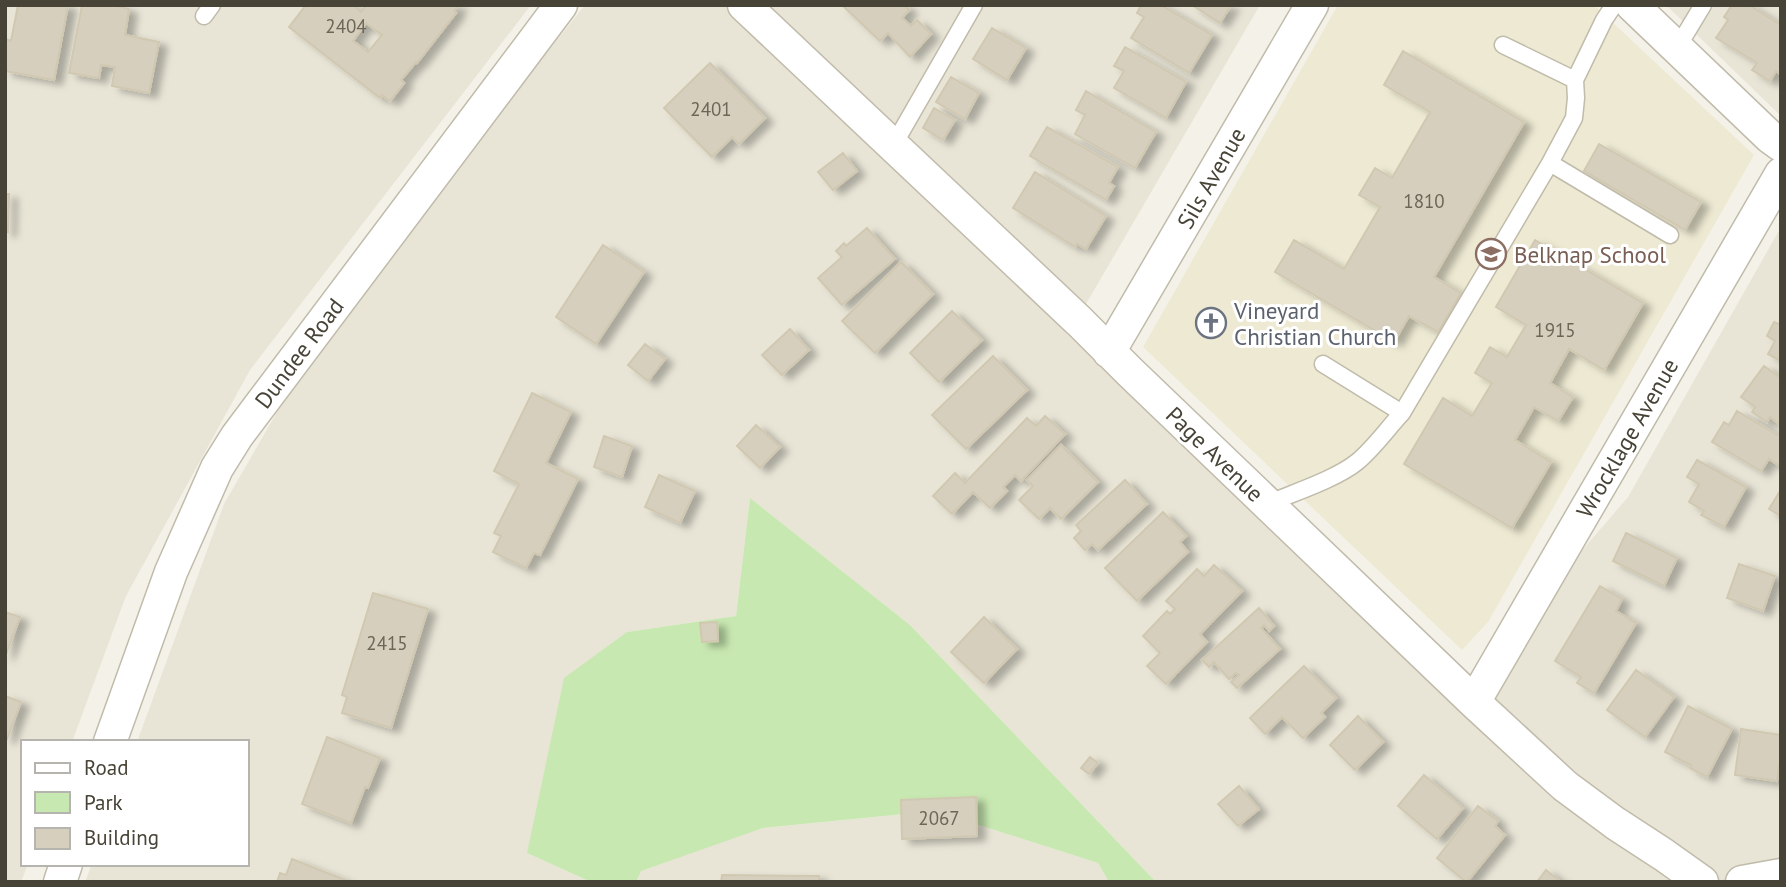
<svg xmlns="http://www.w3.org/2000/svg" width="1786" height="887" viewBox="0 0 1786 887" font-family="'PT Sans',sans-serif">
  <defs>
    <filter id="shadow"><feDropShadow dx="8" dy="4.5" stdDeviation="3.5" flood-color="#0004"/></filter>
  </defs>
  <rect width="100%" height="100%" fill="#f4f2e8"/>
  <path fill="#e8e5d6" d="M 5,5 L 531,5 L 250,370 L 126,596 L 72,742 L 23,742 L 23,864 L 28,864 L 21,882 L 5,882 Z
    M 585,5 L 1260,5 L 1068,335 L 1455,698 L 1628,497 L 1781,227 L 1781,882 L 1156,882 L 910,625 L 750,498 L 736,616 L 627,632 L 527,853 L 591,882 L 85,882 L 92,864 L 247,864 L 247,742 L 137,742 L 224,504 L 288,393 L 402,233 Z
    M 1666,5 L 1781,5 L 1781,116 Z
    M 935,811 L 1098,863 L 1109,882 L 636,882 L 640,871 L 754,829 Z"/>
  <path fill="#ede9d2" d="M 1338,5 L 1594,5 L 1754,155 L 1488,622 L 1462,650 L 1143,347 Z"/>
  <path fill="#c8e8b1" d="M 750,498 L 910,625 L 1156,882 L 1109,882 L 1098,863 L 935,811 L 763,828 L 641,871 L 636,882 L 591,882 L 527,853 L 564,678 L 627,632 L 736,616 Z"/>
  <path fill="#d6cfbd" stroke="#d1c8b1" stroke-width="2" fill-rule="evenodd" filter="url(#shadow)" d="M 18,5 L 68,5 L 54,80 L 5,71 L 5,39 L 11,41 Z
    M 82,5 L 113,5 L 129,9 L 125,35 L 159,42 L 149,93 L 112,86 L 115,67 L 101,65 L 99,78 L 69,73 Z
    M 306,5 L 353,5 L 361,12 L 366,5 L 459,5 L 454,11 L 456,13 L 417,63 L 416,62 L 401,80 L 404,83 L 390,101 L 382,95 L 380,98 L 289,27 ZM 366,23 L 382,35 L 368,52 L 353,41 Z
    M 842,5 L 904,5 L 909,10 L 902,18 L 911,26 L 917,20 L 931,34 L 910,57 L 888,33 L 880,41 Z
    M 1141,5 L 1161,5 L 1212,35 L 1189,73 L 1131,38 L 1144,17 L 1137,13 Z
    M 1192,5 L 1231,5 L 1220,23 Z
    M 1732,5 L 1749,5 L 1781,25 L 1781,75 L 1776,71 L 1770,81 L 1752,70 L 1757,63 L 1716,38 L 1728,20 L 1724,17 Z
    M 992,28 L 1026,48 L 1007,80 L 973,59 Z
    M 1125,47 L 1186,82 L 1166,118 L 1114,88 L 1124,71 L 1114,66 Z
    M 1403,51 L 1524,122 L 1434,277 L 1461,293 L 1438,332 L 1409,316 L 1394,342 L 1275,272 L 1294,240 L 1344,269 L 1380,207 L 1359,195 L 1375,168 L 1392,178 L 1430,112 L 1384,85 Z
    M 710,63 L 765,118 L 739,144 L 732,137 L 712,157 L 664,108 Z
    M 951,77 L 979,93 L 965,119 L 936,102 Z
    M 1086,91 L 1156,132 L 1135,168 L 1075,134 L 1085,115 L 1076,110 Z
    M 934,108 L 955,120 L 943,140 L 923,128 Z
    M 1047,127 L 1118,167 L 1109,183 L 1114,186 L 1106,200 L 1030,156 Z
    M 1599,144 L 1701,202 L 1685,230 L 1584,171 Z
    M 843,153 L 857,171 L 833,190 L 818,172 Z
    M 1035,172 L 1106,216 L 1086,249 L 1077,244 L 1075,247 L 1013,208 Z
    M 5,194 L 9,194 L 8,232 L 5,232 Z
    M 867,228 L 895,259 L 842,305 L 818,278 L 842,257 L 836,251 L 844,243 L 846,246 Z
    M 1535,240 L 1643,303 L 1604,370 L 1569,349 L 1550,383 L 1573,397 L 1558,421 L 1534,407 L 1515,440 L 1551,462 L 1512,528 L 1404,464 L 1443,398 L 1472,416 L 1492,383 L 1475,373 L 1490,347 L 1507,357 L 1526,325 L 1496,307 Z
    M 603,245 L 644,272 L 596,344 L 556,317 Z
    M 901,262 L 933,294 L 875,353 L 842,321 Z
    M 952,311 L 982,340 L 939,382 L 910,353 Z
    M 1774,322 L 1781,325 L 1781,361 L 1768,354 L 1775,341 L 1767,336 Z
    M 790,329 L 809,350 L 782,375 L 762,355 Z
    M 645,344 L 665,359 L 648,381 L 628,365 Z
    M 993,356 L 1027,390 L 966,449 L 932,415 Z
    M 1764,366 L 1781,378 L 1780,425 L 1770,417 L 1767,422 L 1752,412 L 1755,407 L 1741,397 Z
    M 532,393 L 571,412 L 546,463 L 578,479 L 540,555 L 534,553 L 526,568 L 493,552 L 501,536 L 494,533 L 519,484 L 494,471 Z
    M 1737,411 L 1781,437 L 1781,467 L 1769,459 L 1761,471 L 1712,442 L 1724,422 L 1729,425 Z
    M 1045,416 L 1065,434 L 1021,481 L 1015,475 L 1003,487 L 1007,491 L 990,508 L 973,492 L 952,514 L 933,496 L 955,473 L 965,483 L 1027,418 L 1036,426 Z
    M 756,425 L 780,447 L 760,468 L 737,446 Z
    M 604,436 L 632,446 L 622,477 L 594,467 Z
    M 1061,445 L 1098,482 L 1061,519 L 1050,508 L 1039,519 L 1019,500 L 1033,486 L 1027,480 Z
    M 1697,460 L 1746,487 L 1724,527 L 1701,515 L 1704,511 L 1689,502 L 1699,484 L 1687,477 Z
    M 659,475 L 695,491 L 680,523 L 645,507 Z
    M 1125,480 L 1147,504 L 1098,550 L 1092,544 L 1085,550 L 1074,538 L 1081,531 L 1076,525 Z
    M 1780,491 L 1781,492 L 1781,516 L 1769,509 Z
    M 1163,512 L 1186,536 L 1180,542 L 1188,552 L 1137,601 L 1105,568 Z
    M 1626,533 L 1677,558 L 1664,586 L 1613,561 Z
    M 1739,564 L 1775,576 L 1763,611 L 1727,598 Z
    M 1214,565 L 1242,591 L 1200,634 L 1207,642 L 1166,684 L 1147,666 L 1160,653 L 1143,636 L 1167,611 L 1170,614 L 1175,609 L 1166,601 L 1197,569 L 1204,576 Z
    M 1600,586 L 1622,599 L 1616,611 L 1636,623 L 1594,693 L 1577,683 L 1581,677 L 1555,661 Z
    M 373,593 L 428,609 L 391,728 L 342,713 L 347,697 L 342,695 Z
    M 1259,608 L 1274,626 L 1269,631 L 1264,625 L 1261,628 L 1280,649 L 1237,688 L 1231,682 L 1239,675 L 1236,673 L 1229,679 L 1214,662 L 1209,667 L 1202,660 Z
    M 5,612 L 20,617 L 5,657 Z
    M 984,617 L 1017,649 L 984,683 L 951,652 Z
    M 717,622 L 718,641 L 702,642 L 700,623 Z
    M 1304,666 L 1336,698 L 1321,713 L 1325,717 L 1303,738 L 1282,717 L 1265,734 L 1250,718 Z
    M 1636,670 L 1674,697 L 1645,737 L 1607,710 Z
    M 5,696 L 21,702 L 7,739 L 5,739 Z
    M 1688,706 L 1732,729 L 1707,777 L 1690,768 L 1691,765 L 1665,752 Z
    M 1358,716 L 1383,742 L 1355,770 L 1330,745 Z
    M 1741,729 L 1781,735 L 1781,755 L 1777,781 L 1735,775 Z
    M 327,737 L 380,758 L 368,788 L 365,787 L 351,823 L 302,804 Z
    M 1090,757 L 1098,763 L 1089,774 L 1081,768 Z
    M 1424,775 L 1463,808 L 1437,839 L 1398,806 Z
    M 1239,786 L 1259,809 L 1238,826 L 1218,804 Z
    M 976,797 L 977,836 L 902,839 L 901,800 Z
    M 1478,806 L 1498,821 L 1495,826 L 1505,835 L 1467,882 L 1466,882 L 1437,858 Z
    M 292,859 L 345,880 L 344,882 L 277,882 L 280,873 L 286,875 Z
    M 1546,870 L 1561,882 L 1537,882 Z
    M 722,875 L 819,876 L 819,882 L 721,882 Z"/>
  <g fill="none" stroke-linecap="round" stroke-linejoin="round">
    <g stroke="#c0bbaa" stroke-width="19">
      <path id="lane" d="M 204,16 L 212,5
        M 1677,48 L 1703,5
        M 1575,80 L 1604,20 L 1614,5
        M 893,146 L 974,5
        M 1550,163 L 1670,235
        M 1323,364 L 1402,413
        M 1267,504 C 1293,493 1336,479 1357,462 C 1374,448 1387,429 1402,413 L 1550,163 L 1574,118 L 1576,98 L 1575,80 L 1503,45"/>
    </g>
    <g stroke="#c0bbaa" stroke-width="35">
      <path id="street" d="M 744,5 L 1080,322 L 1130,372 L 1474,702 L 1565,786 L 1615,823 L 1664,855 L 1702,882
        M 1632,5 L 1770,137 L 1781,145
        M 1109,352 L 1312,5
        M 1474,702 L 1781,174
        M 110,742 L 171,572 L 217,468 L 237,436 L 561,5
        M 60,882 L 66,864
        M 1742,882 L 1781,875"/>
    </g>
    <use href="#lane" stroke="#fff" stroke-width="16"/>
    <use href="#street" stroke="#fff" stroke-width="32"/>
  </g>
  <defs>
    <g id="school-ring" transform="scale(1.575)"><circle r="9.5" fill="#fff" stroke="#8d6e63" stroke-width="1.5"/><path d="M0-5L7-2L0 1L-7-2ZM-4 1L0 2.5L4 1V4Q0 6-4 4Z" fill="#8d6e63"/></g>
    <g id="church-ring" transform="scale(1.575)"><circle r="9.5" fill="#fff" stroke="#6b7280" stroke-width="1.5"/><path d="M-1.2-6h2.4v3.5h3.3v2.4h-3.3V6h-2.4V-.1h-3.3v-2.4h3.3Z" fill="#6b7280"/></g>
  </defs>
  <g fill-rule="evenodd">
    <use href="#school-ring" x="1491" y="254"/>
    <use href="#church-ring" x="1211" y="323"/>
  </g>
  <g text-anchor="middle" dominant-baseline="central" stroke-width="6" stroke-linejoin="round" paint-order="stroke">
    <g font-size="19" fill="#6c6658">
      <text x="346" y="26">2404</text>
      <text x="711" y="109">2401</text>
      <text x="1424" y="201">1810</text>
      <text x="1555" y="330">1915</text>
      <text x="387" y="643">2415</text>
      <text x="939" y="818">2067</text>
    </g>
    <g font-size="23" fill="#484337" stroke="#fff">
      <text transform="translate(1211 178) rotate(-60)">Sils Avenue</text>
      <text transform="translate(299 353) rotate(-53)">Dundee Road</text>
      <text transform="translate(1627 438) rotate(-60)">Wrocklage Avenue</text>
      <text transform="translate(1215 454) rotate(44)">Page Avenue</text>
    </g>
    <g font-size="23" fill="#785e54" stroke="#fff" text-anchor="start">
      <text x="1514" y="254">Belknap School</text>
    </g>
    <g font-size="23" fill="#5b616d" stroke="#fff" text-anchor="start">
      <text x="1234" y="310">Vineyard<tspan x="1234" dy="26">Christian Church</tspan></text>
    </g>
  </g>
  <rect width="1786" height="887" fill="none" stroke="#484337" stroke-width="14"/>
  <rect x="21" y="740" width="228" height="126" fill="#ffffff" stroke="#b6b4af" stroke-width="2"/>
  <rect x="35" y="763" width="35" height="10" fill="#ffffff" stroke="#b6b4af" stroke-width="2"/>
  <text x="84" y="775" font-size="21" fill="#484337">Road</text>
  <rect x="35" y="792" width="35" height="21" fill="#c8e8b1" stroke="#b6b4af" stroke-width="2"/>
  <text x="84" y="810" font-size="21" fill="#484337">Park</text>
  <rect x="35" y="828" width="35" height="21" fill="#d6cfbd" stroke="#b6b4af" stroke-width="2"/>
  <text x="84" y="845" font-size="21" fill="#484337">Building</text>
</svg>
